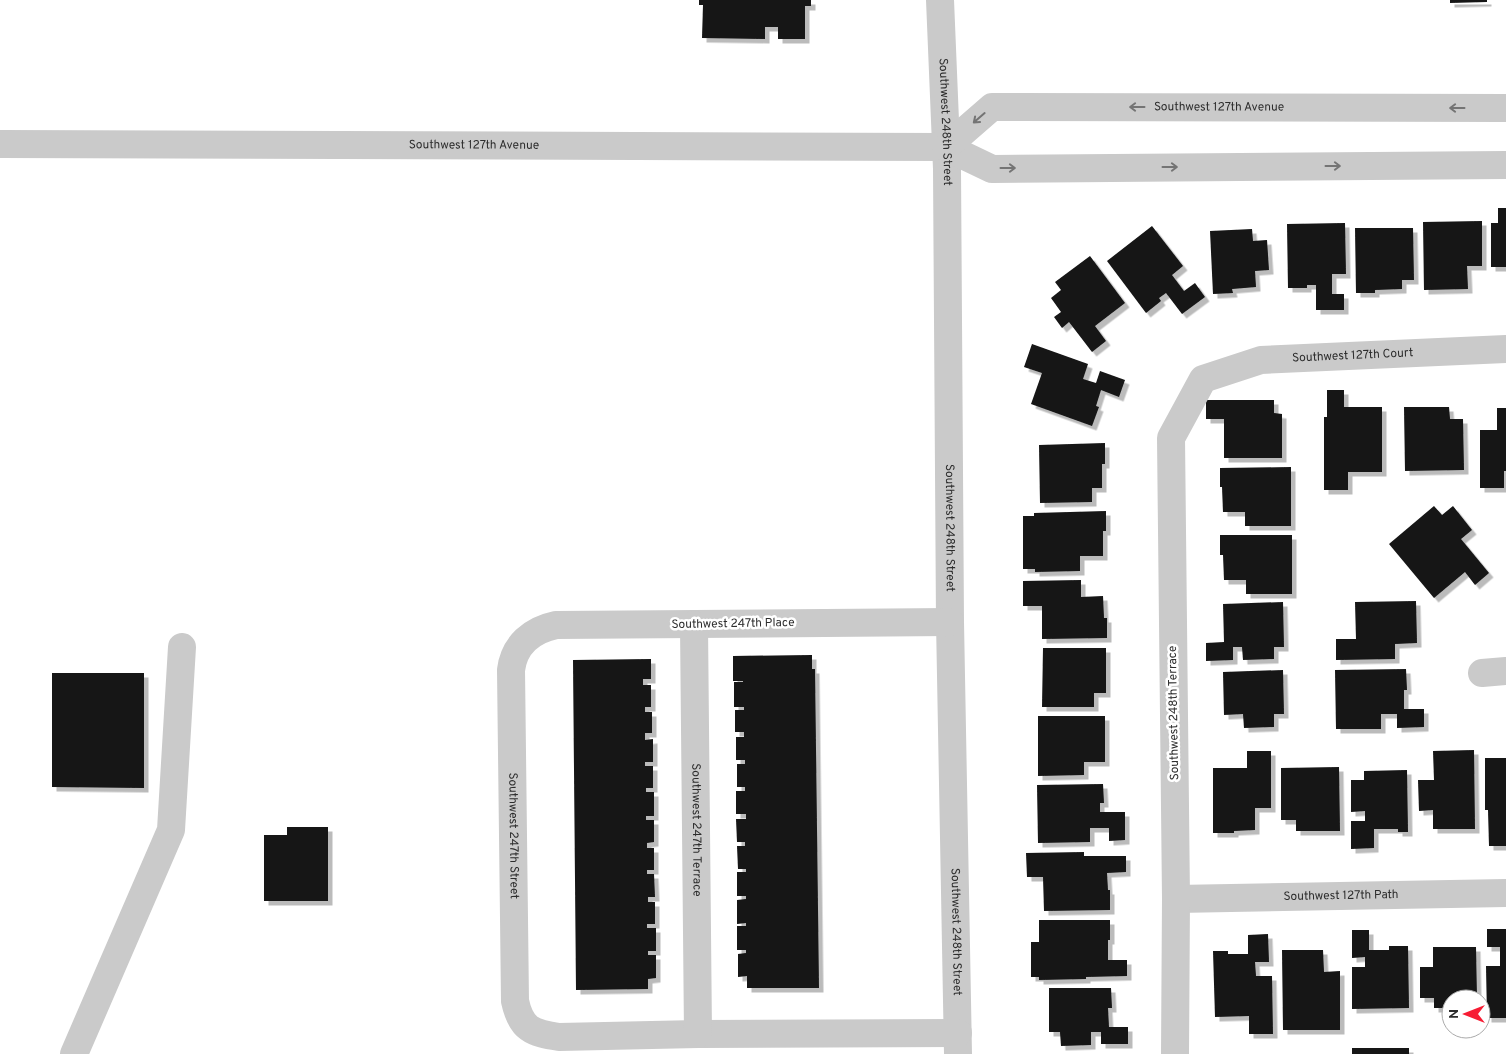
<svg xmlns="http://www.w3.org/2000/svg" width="1506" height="1054" viewBox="0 0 1506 1054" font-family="Overpass,sans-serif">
  <defs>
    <filter id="shadow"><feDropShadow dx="4.5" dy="4.5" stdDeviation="0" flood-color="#0004"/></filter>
  </defs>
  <rect width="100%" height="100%" fill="#fff"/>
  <path fill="#141414" filter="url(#shadow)" d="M 699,0 L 811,0 L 811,6 L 805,6 L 805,39 L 778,39 L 778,27 L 765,27 L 765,39 L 702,38 L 703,5 L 699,5 Z
    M 1450,0 L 1487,0 L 1487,2 L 1450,3 Z
    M 1498,208 L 1506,208 L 1506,267 L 1491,267 L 1491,223 L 1498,223 Z
    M 1482,221 L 1482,266 L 1467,266 L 1468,289 L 1424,290 L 1423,222 Z
    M 1345,223 L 1346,274 L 1332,274 L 1332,294 L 1344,294 L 1344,310 L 1316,310 L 1316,285 L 1307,285 L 1307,288 L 1288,288 L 1287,224 Z
    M 1152,226 L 1183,266 L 1172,275 L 1184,291 L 1195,283 L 1205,297 L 1182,314 L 1166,293 L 1159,298 L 1161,301 L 1146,313 L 1107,261 Z
    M 1355,228 L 1413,228 L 1414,280 L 1402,280 L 1402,289 L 1375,290 L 1375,293 L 1356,293 Z
    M 1252,229 L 1253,241 L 1267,240 L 1269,270 L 1255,271 L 1256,287 L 1232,289 L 1233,293 L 1213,294 L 1210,231 Z
    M 1090,256 L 1125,303 L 1095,326 L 1106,341 L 1092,352 L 1069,322 L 1062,328 L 1054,317 L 1061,312 L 1051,298 L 1061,290 L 1055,282 Z
    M 1032,344 L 1088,364 L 1083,379 L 1096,383 L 1100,371 L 1125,380 L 1119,397 L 1101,390 L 1096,406 L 1099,407 L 1092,426 L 1031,404 L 1042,373 L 1024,367 Z
    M 1327,390 L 1344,390 L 1344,407 L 1382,407 L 1382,472 L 1348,472 L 1348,490 L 1324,490 L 1324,417 L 1327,417 Z
    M 1206,400 L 1274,400 L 1274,413 L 1282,414 L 1282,458 L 1224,458 L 1224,419 L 1206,419 Z
    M 1404,407 L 1449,407 L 1450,419 L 1463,419 L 1464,470 L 1405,471 Z
    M 1497,408 L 1506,408 L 1506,471 L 1504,471 L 1504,488 L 1480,488 L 1480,430 L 1497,430 Z
    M 1105,443 L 1105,464 L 1102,464 L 1102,488 L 1092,488 L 1092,502 L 1040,503 L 1039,445 Z
    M 1291,467 L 1291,526 L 1245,526 L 1245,512 L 1223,512 L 1222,487 L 1220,487 L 1220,468 Z
    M 1434,506 L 1442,515 L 1453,506 L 1472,530 L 1461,539 L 1489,573 L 1475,585 L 1465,572 L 1434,598 L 1389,544 Z
    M 1106,511 L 1106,531 L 1103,531 L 1103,556 L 1080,556 L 1080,571 L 1035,572 L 1035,569 L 1023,569 L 1023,516 L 1034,516 L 1034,513 Z
    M 1220,535 L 1292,535 L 1292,594 L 1246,594 L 1246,580 L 1224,580 L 1223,555 L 1220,555 Z
    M 1081,580 L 1081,597 L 1103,596 L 1104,618 L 1107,618 L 1107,638 L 1042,639 L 1042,606 L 1023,606 L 1023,581 Z
    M 1416,601 L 1417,643 L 1395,644 L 1395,659 L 1336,660 L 1336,639 L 1356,639 L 1355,602 Z
    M 1283,602 L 1284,647 L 1274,647 L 1274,659 L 1243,660 L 1242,647 L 1233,647 L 1233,660 L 1206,661 L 1206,643 L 1224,642 L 1223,604 Z
    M 1043,648 L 1106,648 L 1106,693 L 1094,693 L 1094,707 L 1042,707 Z
    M 812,655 L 812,669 L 815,669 L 819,988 L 747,988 L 747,976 L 738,977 L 738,954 L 746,953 L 746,950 L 737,950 L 737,926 L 746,926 L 746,923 L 737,924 L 737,900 L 746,899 L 746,896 L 737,896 L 737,872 L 746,872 L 746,869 L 738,869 L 737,846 L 745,846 L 745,842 L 737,842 L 736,819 L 746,819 L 746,814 L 736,814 L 736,791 L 745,791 L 745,787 L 737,787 L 737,764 L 745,764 L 745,760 L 736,760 L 736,737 L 744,737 L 744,732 L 735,732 L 735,710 L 744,710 L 744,707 L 734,707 L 734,682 L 743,682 L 743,681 L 733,681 L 733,656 Z
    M 651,659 L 651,679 L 643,679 L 643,685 L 651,685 L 651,707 L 645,707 L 645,712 L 652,712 L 652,733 L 645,733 L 645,740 L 653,739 L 653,762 L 645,762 L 645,766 L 653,766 L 653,788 L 646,788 L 646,792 L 654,792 L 654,816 L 646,816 L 646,820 L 654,820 L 654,842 L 647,843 L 647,848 L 654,848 L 654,870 L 647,870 L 647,874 L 654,874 L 655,897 L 648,897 L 648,902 L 655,902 L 655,924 L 647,924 L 647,928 L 656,928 L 656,951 L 648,951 L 648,955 L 656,955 L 656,978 L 648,979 L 648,989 L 576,990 L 573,660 Z
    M 1406,669 L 1407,690 L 1404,690 L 1404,709 L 1424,709 L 1424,727 L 1397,728 L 1397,714 L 1381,714 L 1381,729 L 1336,729 L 1335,670 Z
    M 1283,670 L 1284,714 L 1274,714 L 1274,727 L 1244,728 L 1243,714 L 1224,715 L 1223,672 Z
    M 52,673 L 144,673 L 144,788 L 52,787 Z
    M 1038,716 L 1105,716 L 1105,762 L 1084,762 L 1084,775 L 1038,776 Z
    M 1474,750 L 1475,829 L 1433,829 L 1433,810 L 1419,811 L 1418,780 L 1434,780 L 1433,751 Z
    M 1247,751 L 1271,751 L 1271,808 L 1255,808 L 1255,830 L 1234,831 L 1234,833 L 1213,833 L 1213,768 L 1247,768 Z
    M 1485,758 L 1506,758 L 1506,846 L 1489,846 L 1488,810 L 1485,810 Z
    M 1339,767 L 1340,831 L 1296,831 L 1296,820 L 1281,820 L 1281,768 Z
    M 1407,770 L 1408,832 L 1398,832 L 1398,829 L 1374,829 L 1374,848 L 1351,849 L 1351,821 L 1365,821 L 1365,811 L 1351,812 L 1351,780 L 1364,780 L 1364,771 Z
    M 1103,784 L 1104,803 L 1100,803 L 1100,812 L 1125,812 L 1125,840 L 1109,841 L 1109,828 L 1090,828 L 1090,842 L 1038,843 L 1037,785 Z
    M 287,827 L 328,827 L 328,901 L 264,901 L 264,835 L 287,835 Z
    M 1084,852 L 1084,856 L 1126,856 L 1126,872 L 1107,873 L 1108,890 L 1110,890 L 1110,910 L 1044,911 L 1043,877 L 1027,877 L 1026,853 Z
    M 1039,920 L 1110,920 L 1110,940 L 1108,940 L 1108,960 L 1127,960 L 1127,976 L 1086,977 L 1086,979 L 1039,980 L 1039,977 L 1031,977 L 1031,942 L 1039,942 Z
    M 1487,929 L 1506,929 L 1506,1018 L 1487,1018 L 1486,966 L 1500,966 L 1500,947 L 1487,947 Z
    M 1352,930 L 1369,930 L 1369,950 L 1389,950 L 1389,946 L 1408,946 L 1409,1008 L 1352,1009 L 1352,967 L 1365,967 L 1365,957 L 1352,958 Z
    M 1268,934 L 1269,962 L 1255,962 L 1256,976 L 1272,976 L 1273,1034 L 1249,1034 L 1249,1016 L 1215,1017 L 1213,951 L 1228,951 L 1228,954 L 1248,954 L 1248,935 Z
    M 1433,947 L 1476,947 L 1477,999 L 1451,999 L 1451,1008 L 1434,1008 L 1434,998 L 1420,998 L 1420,967 L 1433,967 Z
    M 1282,950 L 1323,950 L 1324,972 L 1340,971 L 1340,1030 L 1283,1030 Z
    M 1049,988 L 1111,988 L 1112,1008 L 1108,1008 L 1109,1027 L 1128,1027 L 1128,1044 L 1101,1044 L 1101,1032 L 1091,1032 L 1091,1045 L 1061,1046 L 1060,1032 L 1049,1032 Z
    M 1352,1048 L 1409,1048 L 1409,1054 L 1352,1054 Z"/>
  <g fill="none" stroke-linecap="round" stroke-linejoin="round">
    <g stroke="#cacaca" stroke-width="28">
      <path id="s1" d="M 940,0 L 947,169 L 950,622 L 958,1054"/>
      <path id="s2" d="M 0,144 L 946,147 L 992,169 L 1506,165"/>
      <path id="s3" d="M 946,147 L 992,107 L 1506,108"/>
      <path id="s4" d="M 950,622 L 556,625 C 532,630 514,645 511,670 L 515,1001 C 521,1029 532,1033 559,1037 L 698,1034 L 958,1033"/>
      <path id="s5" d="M 694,625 L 698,1034"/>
      <path d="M 1482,673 L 1506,671"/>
      <path id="s6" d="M 1176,899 L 1506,893"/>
      <path d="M 74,1054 L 171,830 L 182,647"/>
      <path id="s7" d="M 1175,1054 L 1176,899 L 1171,438 L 1203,379 L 1261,360 L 1506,349"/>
    </g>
  </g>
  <defs><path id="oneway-shaft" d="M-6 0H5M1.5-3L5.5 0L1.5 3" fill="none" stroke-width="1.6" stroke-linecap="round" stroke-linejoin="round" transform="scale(1.25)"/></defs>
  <g stroke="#747474">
    <use href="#oneway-shaft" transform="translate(1137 107) rotate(-180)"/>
    <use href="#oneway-shaft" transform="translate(1457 108) rotate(-180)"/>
    <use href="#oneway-shaft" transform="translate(979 118) rotate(139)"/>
    <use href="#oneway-shaft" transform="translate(1333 166)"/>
    <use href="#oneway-shaft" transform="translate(1170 167)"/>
    <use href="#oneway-shaft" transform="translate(1008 168)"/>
  </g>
  <g text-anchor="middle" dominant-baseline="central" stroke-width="5" stroke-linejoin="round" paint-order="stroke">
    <g font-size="12" fill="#2d2d2d" stroke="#fff">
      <text stroke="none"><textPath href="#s3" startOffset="288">Southwest 127th Avenue</textPath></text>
      <text stroke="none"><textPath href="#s1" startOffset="122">Southwest 248th Street</textPath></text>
      <text stroke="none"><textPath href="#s2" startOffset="474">Southwest 127th Avenue</textPath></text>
      <text stroke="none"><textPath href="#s7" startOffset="836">Southwest 127th Court</textPath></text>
      <text stroke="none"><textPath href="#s1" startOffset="528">Southwest 248th Street</textPath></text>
      <text transform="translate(733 624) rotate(-1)">Southwest 247th Place</text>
      <text transform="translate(1174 713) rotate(-91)">Southwest 248th Terrace</text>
      <text stroke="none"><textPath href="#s5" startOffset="205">Southwest 247th Terrace</textPath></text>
      <text stroke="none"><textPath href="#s4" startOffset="628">Southwest 247th Street</textPath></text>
      <text stroke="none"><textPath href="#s6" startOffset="165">Southwest 127th Path</textPath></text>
      <text stroke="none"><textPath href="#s1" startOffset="932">Southwest 248th Street</textPath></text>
    </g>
  </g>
  <g transform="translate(1466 1014) rotate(270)"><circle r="24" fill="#ffffff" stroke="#ababab"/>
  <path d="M0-4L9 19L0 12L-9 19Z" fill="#f71c33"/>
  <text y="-8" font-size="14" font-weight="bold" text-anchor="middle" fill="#2d2d2d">N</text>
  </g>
</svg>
